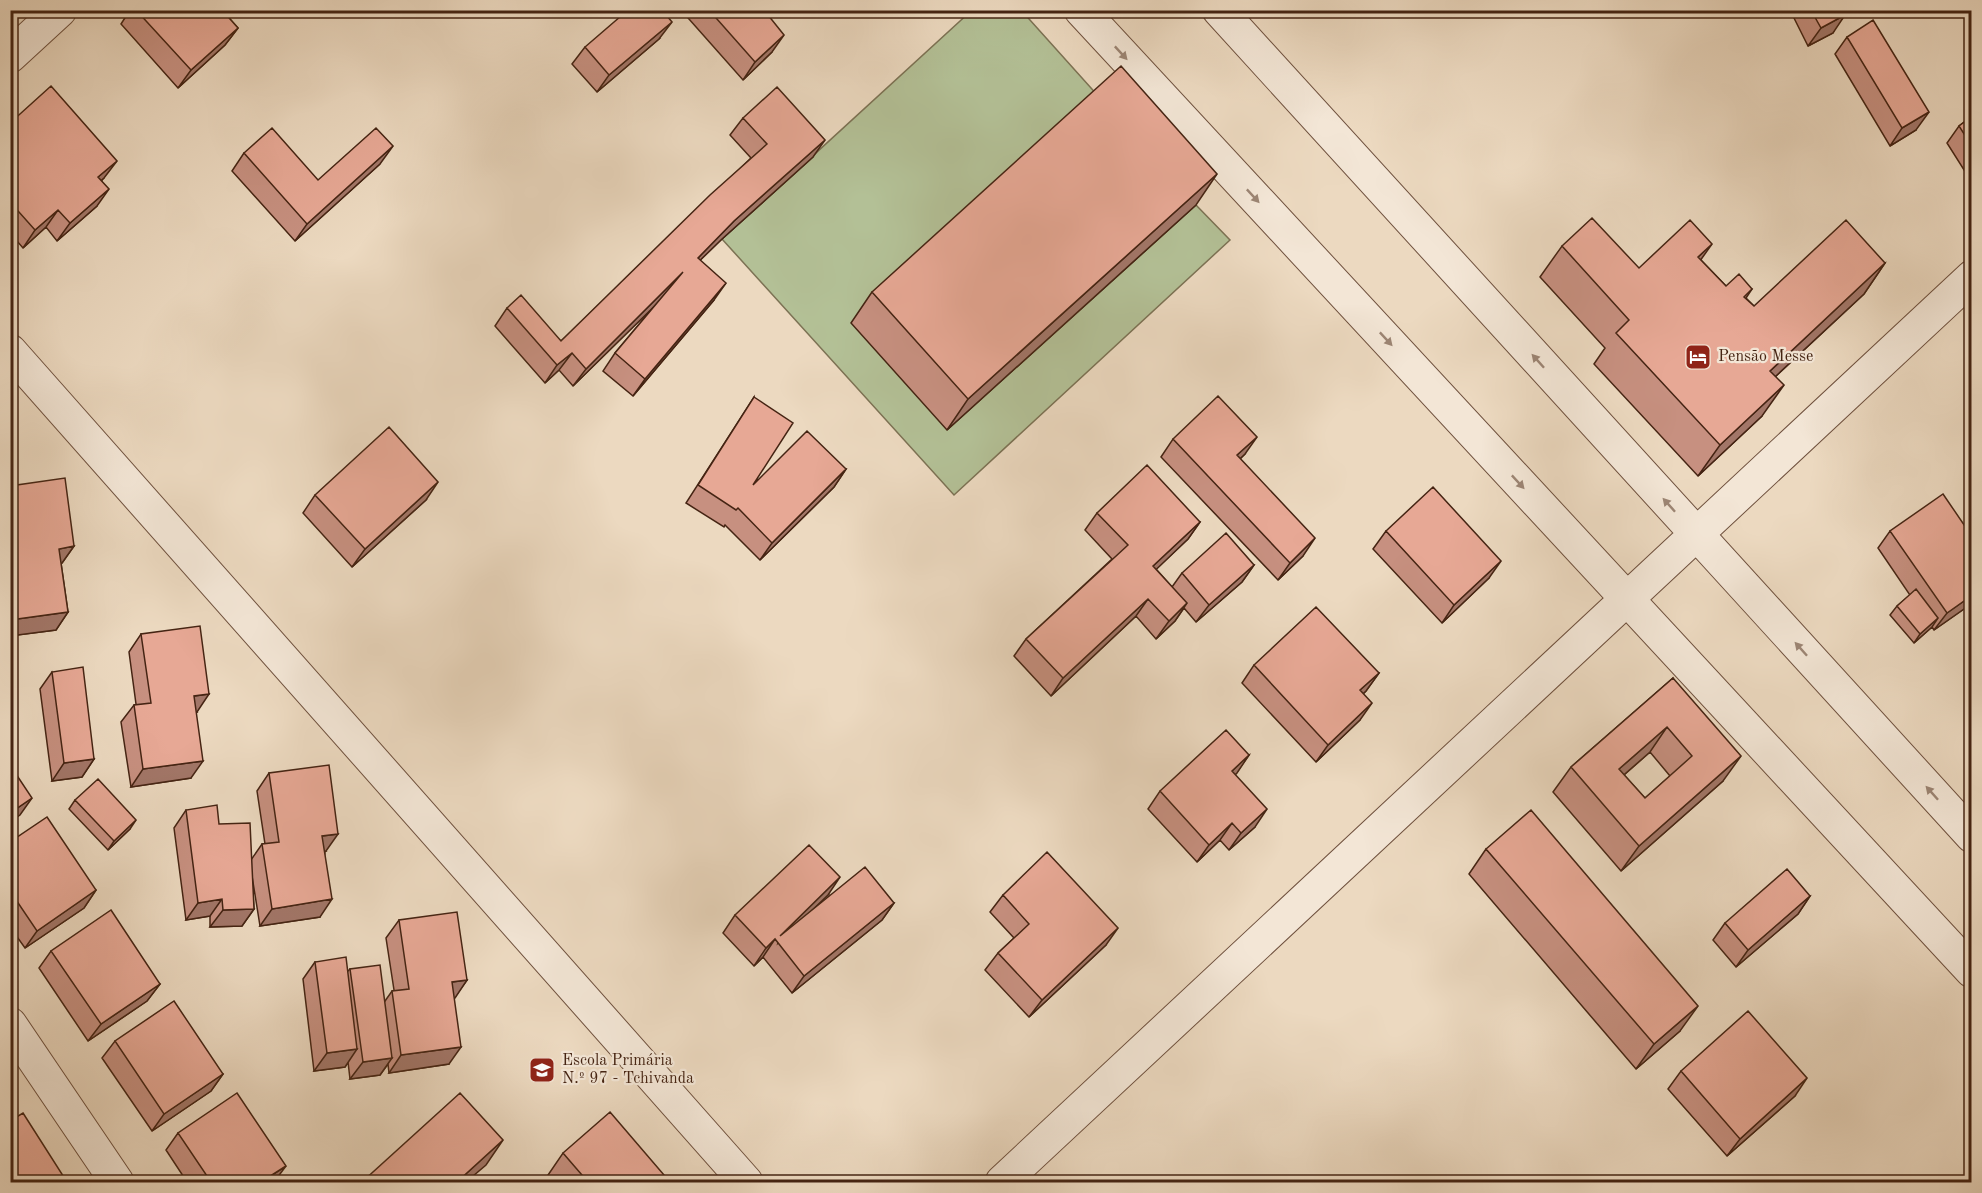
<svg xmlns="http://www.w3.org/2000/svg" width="1982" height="1193" viewBox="0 0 1982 1193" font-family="'Old Standard TT',serif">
  <rect width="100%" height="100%" fill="#ecd9c0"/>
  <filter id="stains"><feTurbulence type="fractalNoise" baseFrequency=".00333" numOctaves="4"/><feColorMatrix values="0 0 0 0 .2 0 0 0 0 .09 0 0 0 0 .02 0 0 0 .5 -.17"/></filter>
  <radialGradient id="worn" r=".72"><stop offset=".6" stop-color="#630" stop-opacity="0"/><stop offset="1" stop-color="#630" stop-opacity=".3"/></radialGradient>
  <path fill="#b3c096" stroke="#7c7254" stroke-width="1.5" d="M 1021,10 L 1196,205 L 1230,240 L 954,495 L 722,239 L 971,11 Z"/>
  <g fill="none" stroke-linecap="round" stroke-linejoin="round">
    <g stroke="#6f513e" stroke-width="35">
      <path id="minor" d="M 1081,10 L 1972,971
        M 1219,10 L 1972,836
        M 10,56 L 60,10
        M 10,351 L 746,1182
        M 10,1024 L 117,1182
        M 1002,1182 L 1972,277"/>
    </g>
    <use href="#minor" stroke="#f3e6d6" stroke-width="33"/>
  </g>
  <path fill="#c79080" stroke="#452413" stroke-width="1.5" fill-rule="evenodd" d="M 130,10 L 222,10 L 238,28 L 225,45 L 178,88 L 121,24 Z
    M 681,10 L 764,10 L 772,52 L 743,80 Z
    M 1790,10 L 1843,10 L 1833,33 L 1808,46 Z
    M 1847,37 L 1916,130 L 1890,146 L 1835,54 Z
    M 659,39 L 597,92 L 572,64 L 585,47 Z
    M 1971,117 L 1971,181 L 1947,143 L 1959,126 Z
    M 743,118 L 813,157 L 722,239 L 700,260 L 714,300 L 633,396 L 603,371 L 615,353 L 657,303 L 573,386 L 559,370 L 545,383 L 495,326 L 507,308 L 561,341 L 751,158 L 730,135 Z
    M 10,123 L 104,178 L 102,180 L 97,206 L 57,241 L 46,227 L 23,248 L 10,233 Z
    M 244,153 L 318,180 L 380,164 L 295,241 L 232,171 Z
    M 1196,205 L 947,430 L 851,323 L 872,292 Z
    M 1562,246 L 1639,268 L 1701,260 L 1726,286 L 1752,289 L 1746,298 L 1754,306 L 1885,263 L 1864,294 L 1775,377 L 1762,416 L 1698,476 L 1594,364 L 1605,348 L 1540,277 Z
    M 754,397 L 753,485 L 846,469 L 834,487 L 760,560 L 725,525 L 724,527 L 686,503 Z
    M 1173,439 L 1245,454 L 1240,459 L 1303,556 L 1278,580 L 1161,457 Z
    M 10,486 L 74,546 L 62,563 L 61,563 L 68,612 L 56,630 L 10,636 Z
    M 315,495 L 426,500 L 352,567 L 303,513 Z
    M 1097,513 L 1200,522 L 1188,539 L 1156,569 L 1172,587 L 1182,573 L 1254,565 L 1242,582 L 1196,622 L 1184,608 L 1175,621 L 1156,639 L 1136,616 L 1051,696 L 1014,656 L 1026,639 L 1112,559 L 1085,530 Z
    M 1386,531 L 1489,578 L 1442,623 L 1373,549 Z
    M 1890,531 L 1971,604 L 1934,630 L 1932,627 L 1914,643 L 1890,615 L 1897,606 L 1910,595 L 1878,548 Z
    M 141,634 L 197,712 L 196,712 L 191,778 L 131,787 L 121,722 L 134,705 L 136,704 L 129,652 Z
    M 1254,665 L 1379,673 L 1366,691 L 1363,694 L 1360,720 L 1316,762 L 1242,683 Z
    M 52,672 L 94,759 L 82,777 L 52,781 L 40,689 Z
    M 1673,678 L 1723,781 L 1621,871 L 1553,792 L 1571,767 ZM 1650,752 L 1670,776 L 1645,798 L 1624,775 Z
    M 1249,755 L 1235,775 L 1255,827 L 1229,850 L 1220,840 L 1197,862 L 1148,809 L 1160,791 Z
    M 269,773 L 326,851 L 325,851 L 320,917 L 260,926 L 252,876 L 254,909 L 242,926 L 210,927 L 210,916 L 186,920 L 174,828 L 186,810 L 251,860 L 262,844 L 265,844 L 257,791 Z
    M 75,800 L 130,829 L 108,850 L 69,809 Z
    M 10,842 L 96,890 L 84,908 L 25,948 L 10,927 Z
    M 1486,849 L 1680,1031 L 1636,1069 L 1469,874 Z
    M 828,895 L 812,910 L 894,903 L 882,920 L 792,993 L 763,957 L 754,966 L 723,933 L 735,915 Z
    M 1003,895 L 1106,945 L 1029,1017 L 985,970 L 998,953 L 1014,938 L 990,912 Z
    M 1810,896 L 1798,914 L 1736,967 L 1713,940 L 1725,923 Z
    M 399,920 L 467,980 L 454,998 L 449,1064 L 389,1073 L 388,1064 L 380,1075 L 350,1079 L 348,1062 L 345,1067 L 314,1071 L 303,979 L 315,962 L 347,972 L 350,969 L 385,1001 L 392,991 L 394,990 L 386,938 Z
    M 51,951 L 160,984 L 147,1001 L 88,1041 L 39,968 Z
    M 115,1041 L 223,1074 L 211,1091 L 152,1131 L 102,1058 Z
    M 1681,1071 L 1795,1096 L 1727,1156 L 1668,1089 Z
    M 178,1133 L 274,1182 L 187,1182 L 166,1150 Z
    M 563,1153 L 670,1182 L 550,1182 L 546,1178 Z"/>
  <path fill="#a27668" stroke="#452413" stroke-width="1.5" d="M 1845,15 L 1833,33 L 1808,46 L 1821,28 Z
    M 672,22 L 659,39 L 597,92 L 609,75 Z
    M 238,28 L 225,45 L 178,88 L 191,70 Z
    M 784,35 L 772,52 L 743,80 L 755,62 Z
    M 1929,112 L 1916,130 L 1890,146 L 1902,128 Z
    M 825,140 L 813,157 L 722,239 L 685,275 L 698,258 L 734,221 Z
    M 393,146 L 380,164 L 295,241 L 307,224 Z
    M 117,161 L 104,178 L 86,194 L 98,177 Z
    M 1217,174 L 1196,205 L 947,430 L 968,399 Z
    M 109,189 L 97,206 L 57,241 L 70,223 Z
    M 58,210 L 46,227 L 23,248 L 35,230 Z
    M 1712,244 L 1690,275 L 1698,257 Z
    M 1885,263 L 1864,294 L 1748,402 L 1770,371 Z
    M 683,272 L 671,290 L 573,386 L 586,369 Z
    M 726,283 L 714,300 L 633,396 L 645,379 Z
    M 572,353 L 559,370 L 545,383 L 557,365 Z
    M 1784,385 L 1762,416 L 1698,476 L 1720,445 Z
    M 1257,437 L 1245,454 L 1225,473 L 1237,455 Z
    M 846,469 L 834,487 L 760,560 L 772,543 Z
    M 438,482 L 426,500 L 352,567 L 365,549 Z
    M 1200,522 L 1188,539 L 1141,584 L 1153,566 Z
    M 1315,538 L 1303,556 L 1278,580 L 1290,563 Z
    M 74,546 L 62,563 L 47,566 L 59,549 Z
    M 1501,561 L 1489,578 L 1442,623 L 1454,605 Z
    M 1254,565 L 1242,582 L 1196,622 L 1209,605 Z
    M 1971,596 L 1971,604 L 1934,630 L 1947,613 Z
    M 1148,599 L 1136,616 L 1051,696 L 1063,678 Z
    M 1187,603 L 1175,621 L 1156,639 L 1169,621 Z
    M 68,612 L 56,630 L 10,636 L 10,620 Z
    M 1938,618 L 1932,627 L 1914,643 L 1920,634 Z
    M 1379,673 L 1366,691 L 1348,708 L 1360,690 Z
    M 209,694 L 197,712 L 182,714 L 194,696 Z
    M 1372,703 L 1360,720 L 1316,762 L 1328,745 Z
    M 1667,727 L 1650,752 L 1602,794 L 1619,769 Z
    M 1249,755 L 1237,773 L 1219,789 L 1232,771 Z
    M 1741,756 L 1723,781 L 1621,871 L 1639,846 Z
    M 94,759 L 82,777 L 52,781 L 64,763 Z
    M 203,761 L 191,778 L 131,787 L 143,769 Z
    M 32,798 L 20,815 L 10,822 L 10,813 Z
    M 1267,809 L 1255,827 L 1229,850 L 1241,833 Z
    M 136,820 L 130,829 L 108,850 L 114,841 Z
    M 1232,823 L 1220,840 L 1197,862 L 1209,845 Z
    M 338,834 L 326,851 L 310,853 L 322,836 Z
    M 840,877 L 828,895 L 778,943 L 780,936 Z
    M 96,890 L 84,908 L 25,948 L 37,931 Z
    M 1810,896 L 1798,914 L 1736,967 L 1748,950 Z
    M 222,899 L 210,916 L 186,920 L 198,903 Z
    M 332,899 L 320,917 L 260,926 L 272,909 Z
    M 894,903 L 882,920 L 792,993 L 804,976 Z
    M 254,909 L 242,926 L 210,927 L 223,910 Z
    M 1118,928 L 1106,945 L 1029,1017 L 1042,1000 Z
    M 775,939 L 763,957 L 754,966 L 766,948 Z
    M 467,980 L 455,998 L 440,1000 L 452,982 Z
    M 160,984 L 147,1001 L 88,1041 L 101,1024 Z
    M 1698,1006 L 1680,1031 L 1636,1069 L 1654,1044 Z
    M 461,1047 L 449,1064 L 389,1073 L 401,1055 Z
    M 357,1049 L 345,1067 L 314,1071 L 327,1053 Z
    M 392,1058 L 380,1075 L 350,1079 L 363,1062 Z
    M 223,1074 L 211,1091 L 152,1131 L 164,1114 Z
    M 1807,1078 L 1795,1096 L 1727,1156 L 1740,1139 Z
    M 503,1140 L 486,1165 L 466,1182 L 457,1182 Z
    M 286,1166 L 274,1182 L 261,1182 Z"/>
  <path fill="#e7a895" stroke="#452413" stroke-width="1.5" fill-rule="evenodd" d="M 136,10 L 222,10 L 238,28 L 191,70 Z
    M 628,10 L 662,10 L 672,22 L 609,75 L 585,47 Z
    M 709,10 L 764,10 L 784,35 L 755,62 Z
    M 1811,10 L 1843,10 L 1845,15 L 1821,28 Z
    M 1873,20 L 1929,112 L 1902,128 L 1847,37 Z
    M 1121,66 L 1217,174 L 968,399 L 872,292 Z
    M 51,86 L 117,161 L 98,177 L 109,189 L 70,223 L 58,210 L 35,230 L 10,202 L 10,123 Z
    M 777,87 L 825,140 L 734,221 L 698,258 L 726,283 L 645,379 L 615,353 L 683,272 L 586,369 L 572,353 L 557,365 L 507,308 L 521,295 L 561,341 L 710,195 L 767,144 L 743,118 Z
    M 1971,117 L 1971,145 L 1959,126 Z
    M 272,128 L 318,180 L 376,128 L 393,146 L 307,224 L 244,153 Z
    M 1592,218 L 1639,268 L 1690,220 L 1712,244 L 1698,257 L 1726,286 L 1739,274 L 1752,289 L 1744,297 L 1754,306 L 1846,220 L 1885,263 L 1770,371 L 1784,385 L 1720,445 L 1616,333 L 1629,320 L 1562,246 Z
    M 1218,396 L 1257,437 L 1237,455 L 1315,538 L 1290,563 L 1173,439 Z
    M 754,397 L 793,423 L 753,485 L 807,431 L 846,469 L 772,543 L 738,508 L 736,510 L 698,485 Z
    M 389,427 L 438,482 L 365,549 L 315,495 Z
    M 1147,465 L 1200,522 L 1153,566 L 1187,603 L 1169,621 L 1148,599 L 1063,678 L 1026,639 L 1128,545 L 1097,513 Z
    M 65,478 L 74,546 L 59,549 L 68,612 L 10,620 L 10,555 L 15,554 L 10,520 L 10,486 Z
    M 1433,487 L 1501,561 L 1454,605 L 1386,531 Z
    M 1943,494 L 1971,535 L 1971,596 L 1947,613 L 1890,531 Z
    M 1226,533 L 1254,565 L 1209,605 L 1182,573 Z
    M 1916,589 L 1938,618 L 1920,634 L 1897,606 Z
    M 1316,607 L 1379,673 L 1360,690 L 1372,703 L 1328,745 L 1254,665 Z
    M 200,626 L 209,694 L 194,696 L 203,761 L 143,769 L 134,705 L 151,703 L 141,634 Z
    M 83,667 L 94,759 L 64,763 L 52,672 Z
    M 1673,678 L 1741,756 L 1639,846 L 1571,767 ZM 1667,727 L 1692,756 L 1645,798 L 1619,769 Z
    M 1226,730 L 1249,755 L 1232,771 L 1267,809 L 1241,833 L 1232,823 L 1209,845 L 1160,791 Z
    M 10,765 L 32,798 L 10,813 Z
    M 329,765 L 338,834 L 322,836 L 332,899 L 272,909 L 262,844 L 279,842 L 269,773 Z
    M 98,779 L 136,820 L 114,841 L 75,800 Z
    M 217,805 L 219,824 L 250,823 L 254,909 L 223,910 L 222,899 L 198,903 L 186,810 Z
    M 1531,810 L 1698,1006 L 1654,1044 L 1486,849 Z
    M 47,817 L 96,890 L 37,931 L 10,891 L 10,842 Z
    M 809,845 L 840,877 L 780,936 L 865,867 L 894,903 L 804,976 L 775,939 L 766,948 L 735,915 Z
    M 1047,852 L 1118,928 L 1042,1000 L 998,953 L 1029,924 L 1003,895 Z
    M 1787,869 L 1810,896 L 1748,950 L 1725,923 Z
    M 111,910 L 160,984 L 101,1024 L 51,951 Z
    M 457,912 L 467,980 L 452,982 L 461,1047 L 401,1055 L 392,991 L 409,989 L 399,920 Z
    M 346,957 L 357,1049 L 327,1053 L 315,962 Z
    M 380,965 L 392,1058 L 363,1062 L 350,969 Z
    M 174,1001 L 223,1074 L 164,1114 L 115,1041 Z
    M 1748,1011 L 1807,1078 L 1740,1139 L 1681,1071 Z
    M 237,1093 L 286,1166 L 261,1182 L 211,1182 L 178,1133 Z
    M 460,1093 L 503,1140 L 457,1182 L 362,1182 Z
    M 610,1112 L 670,1182 L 588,1182 L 563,1153 Z
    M 23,1113 L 67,1182 L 10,1182 L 10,1121 Z"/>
  <defs><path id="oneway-solid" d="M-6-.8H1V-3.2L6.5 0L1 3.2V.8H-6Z" transform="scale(1.5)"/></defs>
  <g fill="#9c8574">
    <use href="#oneway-solid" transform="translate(1121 53) rotate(47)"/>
    <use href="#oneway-solid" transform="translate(1253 196) rotate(47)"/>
    <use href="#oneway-solid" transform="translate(1386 339) rotate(47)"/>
    <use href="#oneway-solid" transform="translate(1538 361) rotate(-132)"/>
    <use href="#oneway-solid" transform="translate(1518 482) rotate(47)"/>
    <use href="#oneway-solid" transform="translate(1669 505) rotate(-132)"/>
    <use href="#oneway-solid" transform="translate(1801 649) rotate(-132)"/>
    <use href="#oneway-solid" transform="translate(1932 793) rotate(-132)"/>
  </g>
  <defs>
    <g id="hotel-square" transform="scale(1.35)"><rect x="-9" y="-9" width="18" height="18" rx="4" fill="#8f2418" stroke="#f3e6d6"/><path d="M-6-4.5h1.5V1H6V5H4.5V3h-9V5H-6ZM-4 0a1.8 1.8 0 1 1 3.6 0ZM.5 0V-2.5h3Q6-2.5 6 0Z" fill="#fff"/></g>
    <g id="school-square" transform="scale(1.35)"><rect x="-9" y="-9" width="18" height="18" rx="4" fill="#8f2418" stroke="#f3e6d6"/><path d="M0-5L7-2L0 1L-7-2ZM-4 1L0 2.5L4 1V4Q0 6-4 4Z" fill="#fff"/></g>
  </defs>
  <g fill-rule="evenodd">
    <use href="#hotel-square" x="1698" y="357"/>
    <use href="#school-square" x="542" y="1070"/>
  </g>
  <g text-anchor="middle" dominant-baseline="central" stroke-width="4.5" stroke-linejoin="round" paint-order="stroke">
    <g font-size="16" fill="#452413" stroke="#f3e6d6" text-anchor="start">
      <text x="1718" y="357">Pensão Messe</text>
      <text x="562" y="1061">Escola Primária<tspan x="562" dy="18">N.º 97 - Tchivanda</tspan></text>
    </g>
  </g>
  <rect width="1982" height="1193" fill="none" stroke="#ecd9c0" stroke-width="36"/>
  <rect x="12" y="12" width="1958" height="1169" fill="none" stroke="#452413" stroke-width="3"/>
  <rect x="18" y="18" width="1946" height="1157" fill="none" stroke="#452413" stroke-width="1.5"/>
  <rect width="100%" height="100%" filter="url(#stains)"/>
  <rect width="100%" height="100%" fill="url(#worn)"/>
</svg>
